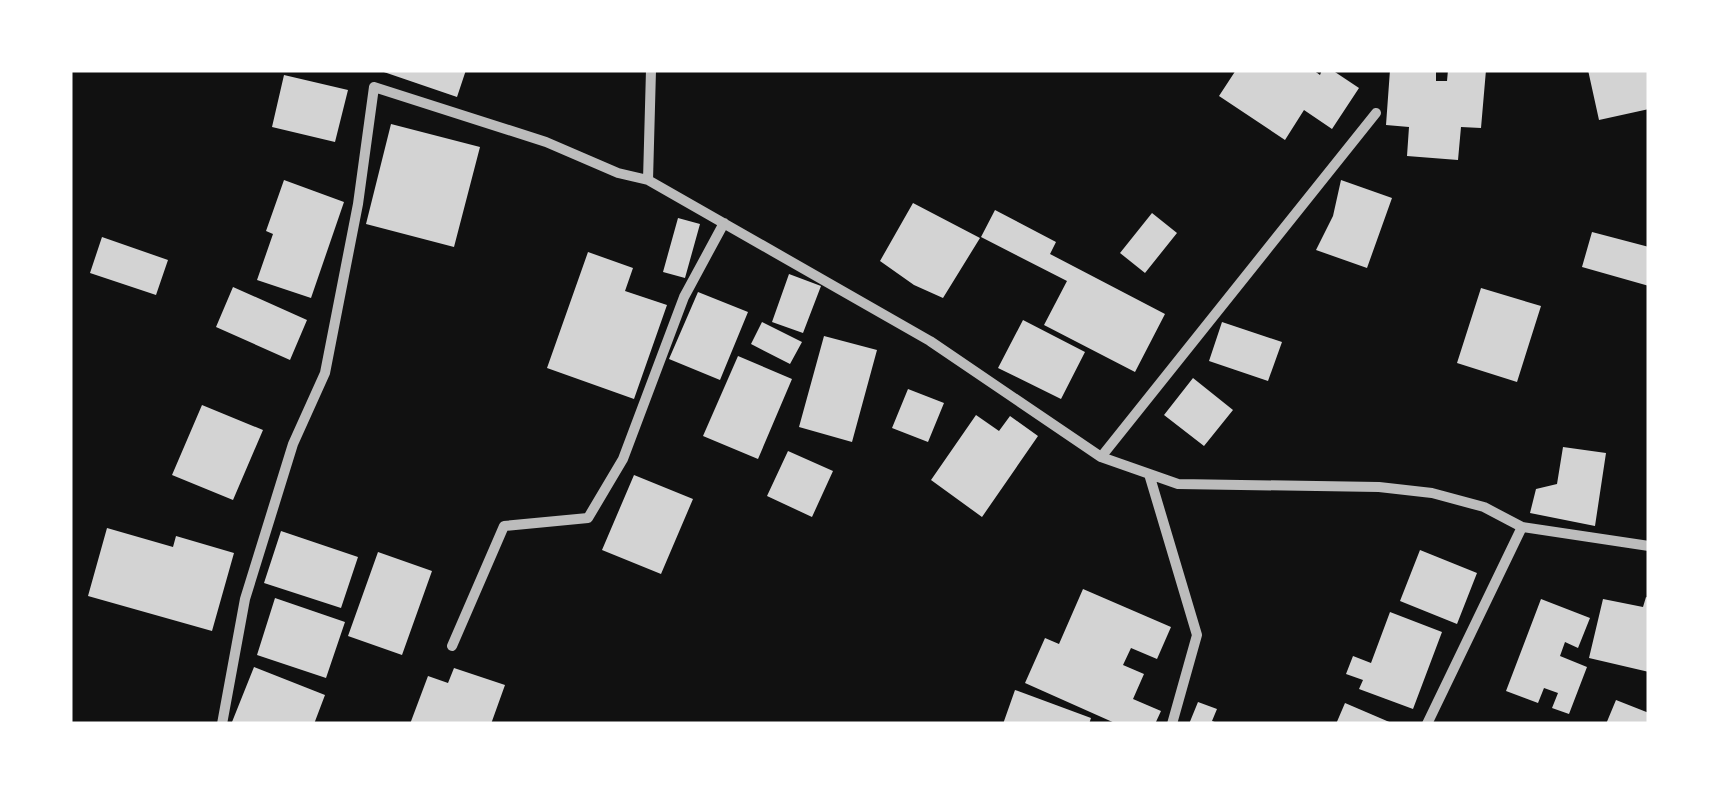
<svg xmlns="http://www.w3.org/2000/svg" width="1719" height="794" viewBox="0 0 1719 794" font-family="'Noto Sans',sans-serif">
  <rect width="100%" height="100%" fill="#111"/>
  <path fill="#d3d3d3" d="M 378,70 L 466,70 L 457,97 Z
    M 1236,70 L 1313,70 L 1320,75 L 1322,70 L 1332,70 L 1359,88 L 1332,129 L 1304,110 L 1285,140 L 1219,96 Z
    M 1390,70 L 1436,70 L 1436,81 L 1447,81 L 1448,70 L 1486,70 L 1481,128 L 1461,127 L 1458,160 L 1407,156 L 1409,127 L 1386,125 Z
    M 1588,70 L 1649,70 L 1649,109 L 1599,120 Z
    M 284,75 L 348,90 L 335,142 L 272,127 Z
    M 391,124 L 480,147 L 454,247 L 366,224 Z
    M 284,180 L 344,202 L 311,298 L 257,280 L 273,234 L 266,231 Z
    M 1341,180 L 1392,198 L 1367,268 L 1316,250 L 1333,216 Z
    M 913,203 L 980,238 L 943,298 L 914,285 L 880,261 Z
    M 995,210 L 1056,242 L 1050,254 L 1165,314 L 1135,372 L 1044,325 L 1067,281 L 981,237 Z
    M 1152,213 L 1177,233 L 1145,273 L 1120,253 Z
    M 678,218 L 700,224 L 685,278 L 663,272 Z
    M 1592,232 L 1649,247 L 1649,286 L 1582,267 Z
    M 102,237 L 168,260 L 156,295 L 90,273 Z
    M 588,252 L 633,268 L 625,291 L 667,305 L 634,399 L 547,368 Z
    M 789,274 L 821,286 L 803,333 L 772,322 Z
    M 233,287 L 307,320 L 290,360 L 216,327 Z
    M 1481,288 L 1541,306 L 1517,382 L 1457,363 Z
    M 698,292 L 748,312 L 720,380 L 669,359 Z
    M 1023,320 L 1085,352 L 1061,399 L 998,368 Z
    M 762,322 L 802,342 L 790,364 L 751,344 Z
    M 1222,322 L 1282,342 L 1268,381 L 1209,361 Z
    M 824,336 L 877,350 L 852,442 L 799,427 Z
    M 738,356 L 792,379 L 758,459 L 703,436 Z
    M 1193,378 L 1233,410 L 1204,446 L 1164,415 Z
    M 908,389 L 944,403 L 928,442 L 892,428 Z
    M 202,405 L 263,430 L 233,500 L 172,475 Z
    M 976,415 L 999,431 L 1010,416 L 1038,436 L 982,517 L 931,480 Z
    M 1563,447 L 1606,453 L 1595,526 L 1530,513 L 1536,489 L 1557,484 Z
    M 788,451 L 833,471 L 812,517 L 767,496 Z
    M 634,475 L 693,499 L 661,574 L 602,550 Z
    M 107,528 L 173,547 L 176,536 L 234,553 L 212,631 L 88,596 Z
    M 281,531 L 358,557 L 341,608 L 264,583 Z
    M 1420,550 L 1477,573 L 1457,624 L 1400,601 Z
    M 378,552 L 432,571 L 402,655 L 348,636 Z
    M 1083,589 L 1171,627 L 1157,659 L 1131,648 L 1123,665 L 1144,674 L 1133,699 L 1161,711 L 1155,724 L 1117,724 L 1025,683 L 1045,638 L 1059,644 Z
    M 1646,597 L 1649,598 L 1649,672 L 1589,658 L 1603,599 L 1643,607 Z
    M 275,598 L 345,622 L 326,678 L 257,655 Z
    M 1541,599 L 1590,618 L 1578,648 L 1565,642 L 1560,656 L 1587,667 L 1569,714 L 1552,708 L 1558,693 L 1544,688 L 1538,703 L 1506,691 Z
    M 1390,612 L 1442,632 L 1413,709 L 1359,689 L 1363,680 L 1346,674 L 1353,656 L 1371,663 Z
    M 254,667 L 325,695 L 314,724 L 232,722 Z
    M 454,668 L 505,685 L 491,724 L 410,724 L 428,676 L 448,683 Z
    M 1015,690 L 1091,718 L 1089,724 L 1003,724 Z
    M 1616,700 L 1649,713 L 1649,724 L 1606,724 Z
    M 1198,702 L 1217,709 L 1212,721 L 1220,724 L 1189,724 Z
    M 1345,703 L 1394,724 L 1336,724 Z"/>
  <g fill="none" stroke-linecap="round" stroke-linejoin="round">
    <path stroke="#bcbcbc" stroke-width="10" d="M 651,70 L 648,180 L 930,341 L 1101,457 L 1376,113
      M 1101,457 L 1178,484 L 1379,487 L 1432,493 L 1484,507 L 1522,527 L 1649,546
      M 1149,474 L 1197,635 L 1172,724
      M 452,646 L 504,526 L 588,518 L 623,459 L 684,297 L 724,223
      M 222,724 L 245,599 L 293,444 L 325,373 L 358,204 L 374,87 L 546,142 L 618,173 L 648,180
      M 1427,724 L 1522,527"/>
  </g>
  <rect width="1719" height="794" fill="none" stroke="#ffffff" stroke-width="145"/>
</svg>
